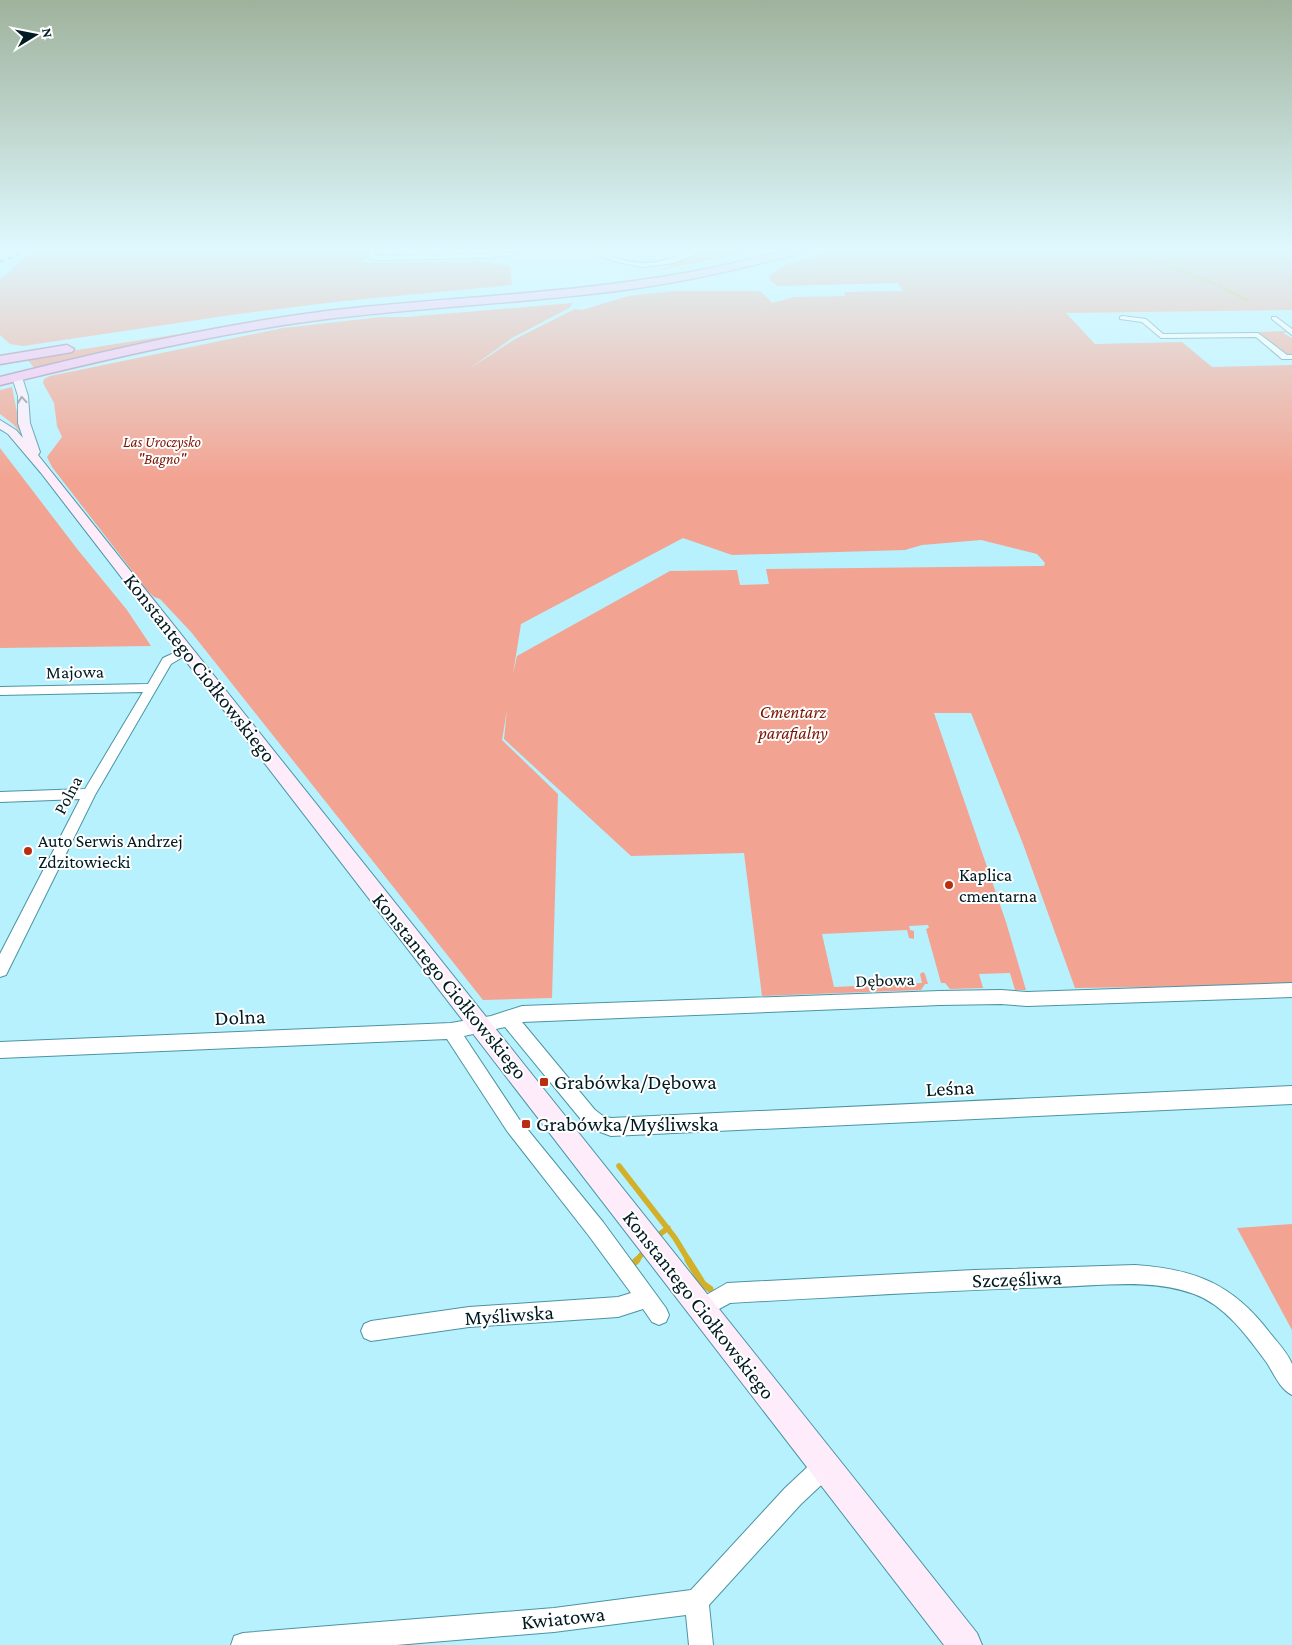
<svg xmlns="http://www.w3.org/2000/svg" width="1292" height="1645" viewBox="0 0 1292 1645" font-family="'Crimson Pro',serif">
  <rect width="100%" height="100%" fill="#b7f1fe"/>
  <path fill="#f3a391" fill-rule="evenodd" d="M 39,250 L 368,250 L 363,263 L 480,261 L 510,266 L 512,285 L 343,301 L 238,314 L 23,346 L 10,344 L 0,335 L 0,280 L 25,257 Z
    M 708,250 L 758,250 L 660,270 Z
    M 837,250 L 1292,250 L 1292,310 L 1066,313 L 1095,344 L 1182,342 L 1212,367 L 1292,365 L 1292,985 L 1075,988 L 1023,844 L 971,713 L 934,713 L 1006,922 L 1026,990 L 1015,990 L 1010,973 L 979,974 L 983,988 L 950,989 L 945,983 L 941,983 L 926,929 L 929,928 L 928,925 L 909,926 L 910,930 L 914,931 L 914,939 L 909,938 L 907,930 L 822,934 L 834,987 L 922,983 L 920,974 L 923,972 L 925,974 L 928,984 L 925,984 L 921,990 L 762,996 L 744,853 L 631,856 L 504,739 L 507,710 L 502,740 L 558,794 L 552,998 L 483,1000 L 191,632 L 160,599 L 154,597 L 147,590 L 52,467 L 47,457 L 62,437 L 57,426 L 54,403 L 43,383 L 44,379 L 50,376 L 283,328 L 381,317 L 406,317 L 573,303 L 569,308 L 512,338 L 469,369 L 515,339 L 575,309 L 582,310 L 628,296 L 673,291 L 759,291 L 766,296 L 772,303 L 793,297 L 845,296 L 844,292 L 903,291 L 898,283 L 778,286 L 770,280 L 770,275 L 788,264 ZM 683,538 L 732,555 L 905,550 L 922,545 L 981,540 L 1037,554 L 1045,563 L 1044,566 L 766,569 L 769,584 L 740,585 L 737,570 L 670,571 L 517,656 L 513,674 L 521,624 Z
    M 629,282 L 630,283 L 352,311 L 36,370 L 26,358 L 281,318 Z
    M 1284,331 L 1288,332 L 1283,333 L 1292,338 L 1292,354 L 1285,354 L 1258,332 Z
    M 12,387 L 21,433 L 13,424 L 0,414 L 0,390 Z
    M 0,448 L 78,550 L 127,610 L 151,646 L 0,648 Z
    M 1292,1224 L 1292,1330 L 1237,1228 Z"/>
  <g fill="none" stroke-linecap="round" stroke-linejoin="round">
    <path stroke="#d2b029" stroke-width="2" d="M 1128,250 L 1215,284
      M 1219,286 L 1248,301"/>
    <path stroke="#d2b029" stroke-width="5.5" d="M 619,1166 L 675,1238 L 689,1261
      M 656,1237 L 668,1228
      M 636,1261 L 641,1255"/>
    <path stroke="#d2b029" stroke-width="7" d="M 688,1260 L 703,1284 L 710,1289
      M 635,1262 L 637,1260"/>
    <g stroke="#4b94a3" stroke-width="2">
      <path id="street" d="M 370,250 L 376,250 L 374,256 L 377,256 L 487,254 L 553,250 L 487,258 L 377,260 L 368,258 Z
        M 579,250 C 602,250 621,263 644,263 C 666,264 685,250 705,250 L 674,263 L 642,267 L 618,262 Z
        M 1122,316 L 1146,319 L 1163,334 L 1258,333 L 1287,355 L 1292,355 L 1292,359 L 1282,359 L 1256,337 L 1161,338 L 1142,322 L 1120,319 L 1120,317 Z
        M 1272,317 L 1276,317 L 1292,329 L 1292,335 L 1272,319 Z
        M 187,647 L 193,651 L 171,664 L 95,795 L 6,975 L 0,977 L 0,954 L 80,799 L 0,802 L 0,792 L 85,789 L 143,692 L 0,695 L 0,687 L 148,684 L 163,658 Z
        M 1292,983 L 1292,997 L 1027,1006 L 1001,1004 L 940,1005 L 522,1022 L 595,1110 L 603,1116 L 611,1118 L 1292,1086 L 1292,1104 L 611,1136 L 592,1129 L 583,1122 L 505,1027 L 464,1036 L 519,1119 L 603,1222 L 666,1308 L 669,1315 L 666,1322 L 659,1325 L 652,1322 L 643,1309 L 618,1317 L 469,1327 L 371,1341 L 364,1338 L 361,1331 L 364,1324 L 371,1321 L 469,1307 L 618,1297 L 631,1293 L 589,1236 L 507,1131 L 447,1039 L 0,1058 L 0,1042 L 451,1023 L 491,1016 L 522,1006 L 940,991 L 1001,990 L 1027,992 Z
        M 1135,1265 C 1195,1269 1233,1284 1270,1333 C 1277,1342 1288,1353 1292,1364 C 1292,1372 1292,1386 1292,1395 C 1280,1389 1274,1374 1267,1363 C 1248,1337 1225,1305 1194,1294 C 1150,1278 1099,1286 1054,1287 C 946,1290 838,1297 730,1303 L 701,1319 L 694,1316 L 691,1309 L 694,1302 L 727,1283 L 974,1270 Z
        M 825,1455 L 833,1458 L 836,1466 L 833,1474 L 801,1504 L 709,1605 L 713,1645 L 689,1645 L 686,1615 L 554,1632 L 396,1645 L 231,1645 L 234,1636 L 243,1633 L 554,1608 L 691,1590 L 785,1488 L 817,1458 Z"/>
    </g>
    <g stroke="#4b94a3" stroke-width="2">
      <path id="secondary" d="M 17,374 L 22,377 L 28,396 L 30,423 L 40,452 L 38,455 L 861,1487 L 977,1633 L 982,1645 L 944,1645 L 41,473 L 8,434 L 0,429 L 0,420 L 16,430 L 23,438 L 18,423 L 18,396 L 12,377 Z"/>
    </g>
    <g stroke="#a286a7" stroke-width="3">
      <path id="highway" d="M 788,250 L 807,250 L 805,252 C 745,268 685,282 624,290 C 525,303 425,307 326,319 C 216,333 108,359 0,385 L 0,377 C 108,350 216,325 327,311 C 426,299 527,296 627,282 C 681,275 735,264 788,250 Z
        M 67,345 L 74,349 L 72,352 L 0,364 L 0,356 Z"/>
    </g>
    <use href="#street" fill="#fff" fill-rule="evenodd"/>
    <use href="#secondary" fill="#feecfa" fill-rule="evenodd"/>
    <use href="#highway" fill="#fabfef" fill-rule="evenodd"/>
    <path stroke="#40666f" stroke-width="2" stroke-dasharray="4.5 4.5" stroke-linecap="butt" d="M 0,262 L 29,250"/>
  </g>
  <defs><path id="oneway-chevron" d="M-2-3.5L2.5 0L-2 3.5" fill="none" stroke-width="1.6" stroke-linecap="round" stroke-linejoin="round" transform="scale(1.25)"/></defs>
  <use stroke="#8c8e98" href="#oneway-chevron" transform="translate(22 400) rotate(-95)"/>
  <linearGradient id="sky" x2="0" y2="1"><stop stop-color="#9fb29c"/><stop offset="0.52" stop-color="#dff9ff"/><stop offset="1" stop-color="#dff9ff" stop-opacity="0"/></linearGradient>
  <rect width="1292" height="480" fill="url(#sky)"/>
  <g fill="#b92e10" stroke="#fff" stroke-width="2">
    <circle cx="28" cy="851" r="5"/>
    <circle cx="949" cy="885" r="5"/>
    <rect x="539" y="1077" width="10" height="10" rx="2.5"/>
    <rect x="521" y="1119" width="10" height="10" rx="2.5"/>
  </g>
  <g text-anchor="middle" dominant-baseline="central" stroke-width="4" stroke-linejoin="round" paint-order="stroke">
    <g font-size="15" font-style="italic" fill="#7b1300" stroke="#fff">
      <text x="162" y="442">Las Uroczysko<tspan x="162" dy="17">"Bagno"</tspan></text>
    </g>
    <g font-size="18" fill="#001b21" stroke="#fff">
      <text transform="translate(75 672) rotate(-1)">Majowa</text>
      <text transform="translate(68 795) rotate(-62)">Polna</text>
      <text transform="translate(885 980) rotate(-2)">Dębowa</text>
    </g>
    <g font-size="18" font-style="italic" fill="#7b1300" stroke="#fff">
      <text x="793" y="712">Cmentarz<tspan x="793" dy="21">parafialny</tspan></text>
    </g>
    <g font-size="18" fill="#001b21" stroke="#fff" text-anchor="start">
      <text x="38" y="841">Auto Serwis Andrzej<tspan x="38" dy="21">Zdzitowiecki</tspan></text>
      <text x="959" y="875">Kaplica<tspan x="959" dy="21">cmentarna</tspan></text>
    </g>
    <g font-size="21" fill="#001b21" stroke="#fff">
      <text transform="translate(200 668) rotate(52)">Konstantego Ciołkowskiego</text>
      <text transform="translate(450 986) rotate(51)">Konstantego Ciołkowskiego</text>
      <text transform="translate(240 1017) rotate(-2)">Dolna</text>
      <text transform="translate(950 1088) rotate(-3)">Leśna</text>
      <text transform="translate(1017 1279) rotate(-2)">Szczęśliwa</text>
      <text transform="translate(699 1305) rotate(52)">Konstantego Ciołkowskiego</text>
      <text transform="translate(509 1315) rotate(-4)">Myśliwska</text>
      <text transform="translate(563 1618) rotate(-6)">Kwiatowa</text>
    </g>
    <g font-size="21" fill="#001b21" stroke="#fff" text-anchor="start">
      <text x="554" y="1082">Grabówka/Dębowa</text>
      <text x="536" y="1124">Grabówka/Myśliwska</text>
    </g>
  </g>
  <g transform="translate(35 35) rotate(80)" stroke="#ffffff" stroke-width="4" paint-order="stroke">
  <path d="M0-4L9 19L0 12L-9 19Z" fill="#001b21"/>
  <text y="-8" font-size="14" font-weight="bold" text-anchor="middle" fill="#001b21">N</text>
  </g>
</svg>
